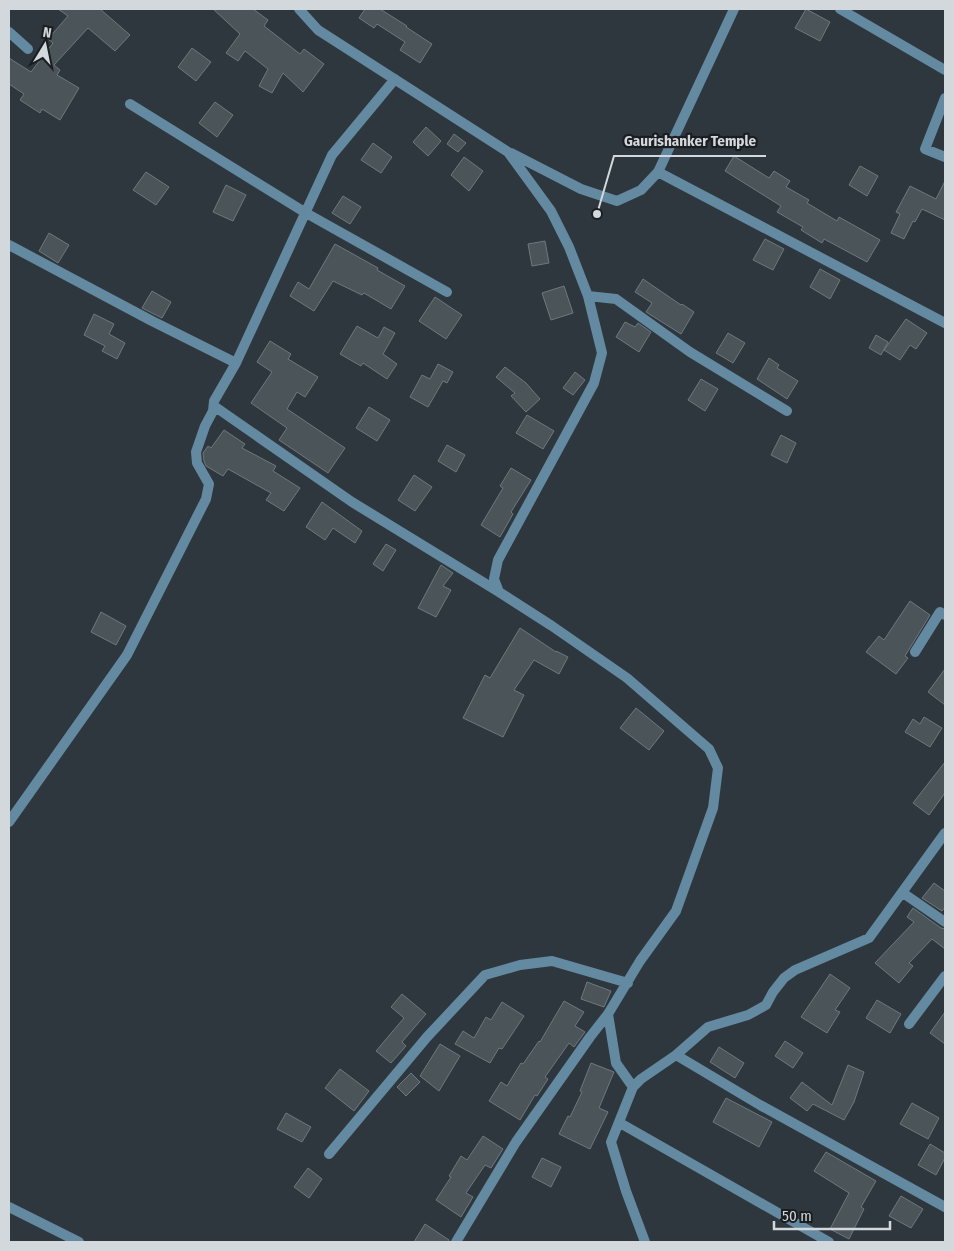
<svg xmlns="http://www.w3.org/2000/svg" width="954" height="1251" viewBox="0 0 954 1251" font-family="'Fira Sans Condensed',sans-serif">
  <rect width="100%" height="100%" fill="#2e373d"/>
  <path fill="#4a5459" stroke="#6e787e" d="M 58,9 L 100,9 L 130,35 L 115,51 L 88,28 L 54,65 L 60,70 L 57,75 L 79,88 L 60,120 L 42,109 L 40,113 L 20,100 L 24,94 L 9,84 L 9,58 L 31,72 L 53,43 L 48,39 L 68,16 Z
    M 213,9 L 253,9 L 268,20 L 264,26 L 300,54 L 304,49 L 324,64 L 303,92 L 283,73 L 272,93 L 259,86 L 268,69 L 245,51 L 238,61 L 226,53 L 240,34 Z
    M 365,9 L 380,9 L 407,26 L 406,27 L 432,44 L 420,63 L 400,50 L 405,42 L 377,24 L 374,28 L 359,18 Z
    M 806,9 L 830,22 L 820,41 L 795,28 Z
    M 192,48 L 211,62 L 196,81 L 178,67 Z
    M 215,102 L 233,115 L 217,137 L 199,123 Z
    M 426,127 L 441,141 L 428,156 L 413,142 Z
    M 454,134 L 466,143 L 458,152 L 447,144 Z
    M 373,143 L 392,157 L 381,173 L 361,160 Z
    M 734,156 L 769,178 L 774,171 L 790,181 L 786,187 L 809,200 L 807,203 L 837,221 L 839,217 L 880,240 L 867,262 L 824,239 L 822,243 L 801,230 L 803,227 L 777,212 L 781,206 L 725,171 Z
    M 464,157 L 483,171 L 469,191 L 451,175 Z
    M 860,166 L 878,176 L 867,196 L 849,185 Z
    M 146,172 L 169,187 L 156,205 L 133,190 Z
    M 945,181 L 945,220 L 922,209 L 915,222 L 913,221 L 904,239 L 891,233 L 900,214 L 896,212 L 910,186 L 936,199 Z
    M 226,185 L 246,195 L 233,221 L 213,212 Z
    M 343,196 L 361,207 L 350,224 L 332,213 Z
    M 49,233 L 69,245 L 58,263 L 39,251 Z
    M 765,239 L 784,249 L 773,270 L 753,260 Z
    M 545,241 L 549,263 L 532,266 L 528,244 Z
    M 335,244 L 378,268 L 377,270 L 405,286 L 391,309 L 364,293 L 362,295 L 333,281 L 314,311 L 290,296 L 298,282 L 309,289 Z
    M 820,269 L 840,280 L 830,299 L 810,287 Z
    M 643,279 L 681,305 L 682,304 L 694,312 L 681,334 L 646,312 L 652,303 L 635,292 Z
    M 564,286 L 573,313 L 551,320 L 542,293 Z
    M 152,291 L 171,302 L 162,318 L 142,308 Z
    M 435,297 L 462,315 L 446,339 L 419,321 Z
    M 94,314 L 114,324 L 109,334 L 125,343 L 117,359 L 102,351 L 105,346 L 84,335 Z
    M 906,319 L 927,333 L 916,349 L 910,345 L 900,360 L 884,350 Z
    M 625,322 L 635,327 L 638,323 L 651,332 L 639,352 L 616,337 Z
    M 357,326 L 378,338 L 384,327 L 395,333 L 383,354 L 397,364 L 387,379 L 363,363 L 361,366 L 340,354 Z
    M 728,333 L 745,343 L 733,363 L 716,353 Z
    M 876,335 L 888,342 L 881,355 L 869,348 Z
    M 270,341 L 291,354 L 288,359 L 318,377 L 305,397 L 297,392 L 287,409 L 345,448 L 328,473 L 279,440 L 287,428 L 251,403 L 272,372 L 257,362 Z
    M 769,358 L 779,365 L 777,368 L 798,381 L 787,399 L 757,379 Z
    M 438,364 L 453,372 L 447,383 L 443,381 L 428,407 L 410,397 L 422,375 L 430,379 Z
    M 505,367 L 526,383 L 540,399 L 526,412 L 511,396 L 515,393 L 496,377 Z
    M 575,372 L 585,380 L 573,395 L 563,388 Z
    M 701,379 L 718,389 L 705,411 L 688,400 Z
    M 369,407 L 390,420 L 377,441 L 356,428 Z
    M 527,415 L 554,431 L 543,449 L 516,433 Z
    M 224,430 L 245,444 L 242,448 L 276,466 L 273,471 L 300,488 L 284,511 L 266,500 L 271,493 L 228,469 L 223,476 L 206,466 L 204,461 L 203,453 L 208,446 L 211,448 Z
    M 781,435 L 796,443 L 787,463 L 771,455 Z
    M 447,445 L 465,455 L 456,472 L 438,461 Z
    M 511,468 L 531,480 L 511,512 L 513,514 L 500,537 L 481,525 L 503,488 L 500,486 Z
    M 414,475 L 432,487 L 415,511 L 398,500 Z
    M 322,502 L 362,531 L 355,543 L 333,528 L 325,540 L 306,527 Z
    M 386,544 L 396,550 L 383,571 L 373,564 Z
    M 441,565 L 453,573 L 443,586 L 451,590 L 436,617 L 418,608 Z
    M 910,601 L 930,615 L 905,656 L 908,658 L 896,674 L 866,652 L 879,636 L 884,640 Z
    M 101,612 L 126,626 L 116,645 L 91,632 Z
    M 520,628 L 556,652 L 556,651 L 568,657 L 559,674 L 534,660 L 514,690 L 524,695 L 503,737 L 463,718 L 485,675 L 490,678 Z
    M 945,669 L 945,705 L 928,692 Z
    M 636,708 L 664,731 L 649,750 L 620,728 Z
    M 924,717 L 942,728 L 930,747 L 905,732 L 913,719 L 920,724 Z
    M 945,762 L 945,793 L 929,815 L 913,803 Z
    M 934,883 L 945,891 L 945,907 L 942,911 L 922,898 Z
    M 913,908 L 941,928 L 945,929 L 945,949 L 932,939 L 909,963 L 913,966 L 899,983 L 875,963 L 914,922 L 907,917 Z
    M 830,974 L 850,988 L 835,1010 L 840,1012 L 827,1033 L 801,1017 Z
    M 587,982 L 611,991 L 604,1007 L 581,999 Z
    M 402,994 L 426,1014 L 402,1042 L 406,1046 L 391,1063 L 376,1051 L 404,1018 L 391,1007 Z
    M 877,1000 L 901,1014 L 890,1033 L 866,1018 Z
    M 564,1001 L 584,1012 L 575,1026 L 585,1032 L 574,1047 L 569,1043 L 545,1077 L 548,1079 L 537,1096 L 535,1095 L 520,1120 L 489,1101 L 501,1082 L 507,1086 L 521,1063 L 523,1064 L 539,1041 L 540,1042 Z
    M 502,1002 L 524,1016 L 502,1049 L 499,1048 L 490,1063 L 455,1044 L 463,1031 L 474,1038 L 486,1017 L 491,1020 Z
    M 945,1012 L 945,1044 L 930,1033 Z
    M 785,1041 L 803,1053 L 793,1068 L 775,1056 Z
    M 440,1044 L 460,1056 L 439,1091 L 420,1076 Z
    M 719,1047 L 744,1063 L 735,1078 L 710,1062 Z
    M 591,1063 L 614,1072 L 599,1108 L 608,1112 L 590,1149 L 559,1134 L 568,1116 L 570,1117 L 582,1092 L 580,1091 Z
    M 848,1065 L 864,1072 L 854,1102 L 844,1120 L 813,1104 L 807,1111 L 790,1098 L 802,1082 L 832,1105 Z
    M 340,1069 L 369,1091 L 354,1111 L 325,1088 Z
    M 411,1073 L 420,1082 L 406,1096 L 397,1087 Z
    M 726,1098 L 772,1122 L 759,1147 L 713,1122 Z
    M 912,1103 L 939,1118 L 928,1139 L 900,1124 Z
    M 286,1113 L 311,1127 L 302,1142 L 277,1129 Z
    M 483,1136 L 503,1149 L 491,1168 L 485,1165 L 466,1193 L 473,1197 L 461,1217 L 436,1200 L 451,1177 L 449,1176 L 461,1156 L 467,1160 Z
    M 930,1144 L 945,1153 L 945,1158 L 936,1175 L 918,1165 Z
    M 826,1152 L 876,1181 L 861,1207 L 864,1209 L 849,1239 L 830,1229 L 849,1193 L 814,1171 Z
    M 542,1158 L 561,1167 L 551,1187 L 532,1177 Z
    M 308,1168 L 322,1179 L 309,1198 L 294,1187 Z
    M 901,1196 L 923,1209 L 911,1228 L 889,1216 Z
    M 425,1224 L 449,1240 L 449,1242 L 414,1242 Z"/>
  <g fill="none" stroke-linecap="round" stroke-linejoin="round">
    <path stroke="#648aa1" stroke-width="10" d="M 299,9 L 318,30 L 508,152 L 551,211 L 569,247 L 588,296 L 602,353 L 594,383 L 498,560 L 494,579 L 499,592 L 552,626 L 627,678 L 709,749 L 718,768 L 713,808 L 676,911 L 640,961 L 608,1014 L 590,1037 L 516,1142 L 456,1242
      M 840,9 L 945,70
      M 9,32 L 28,49
      M 945,98 L 925,149 L 945,157
      M 130,104 L 306,213 L 447,292
      M 511,153 L 581,189 L 617,201 L 641,190 L 658,172 L 945,323
      M 658,172 L 734,9
      M 9,245 L 152,321 L 236,363
      M 588,296 L 616,299 L 690,352 L 787,411
      M 214,406 L 352,502 L 499,592
      M 915,652 L 940,612 L 945,615
      M 9,822 L 127,655 L 206,499 L 209,484 L 197,463 L 196,452 L 205,426 L 213,411 L 214,401 L 236,363 L 332,155 L 395,79
      M 903,893 L 945,922
      M 608,1014 L 616,1063 L 633,1087 L 641,1079 L 676,1055 L 760,1105 L 945,1207
      M 909,1024 L 945,976
      M 676,1055 L 708,1027 L 748,1015 L 766,1005 L 773,992 L 784,978 L 795,970 L 869,938 L 945,833
      M 633,1087 L 611,1142 L 626,1191 L 645,1242
      M 620,1123 L 829,1242
      M 329,1154 L 427,1037 L 485,975 L 520,965 L 552,961 L 628,983
      M 9,1207 L 79,1242"/>
  </g>
  <path fill="none" stroke="#d2d8db" stroke-width="2" d="M597 214L614 156H766"/>
  <circle fill="#d2d8db" stroke="#1a1e21" stroke-width="2" cx="597" cy="214" r="5"/>
  <g font-size="15" text-anchor="middle" font-weight="bold" fill="#d2d8db" stroke="#1a1e21" stroke-width="4.5" stroke-linejoin="round" paint-order="stroke">
    <text x="690" y="146">Gaurishanker Temple</text>
  </g>
  <rect width="954" height="1251" fill="none" stroke="#d2d8db" stroke-width="20"/>
  <g transform="translate(45 45) rotate(10)" stroke="#1a1e21" stroke-width="4" paint-order="stroke">
  <path d="M0-4L9 19L0 12L-9 19Z" fill="#d2d8db"/>
  <text y="-8" font-size="14" font-weight="bold" text-anchor="middle" fill="#d2d8db">N</text>
  </g>
  <path d="M774 1221v8h116v-8" fill="none" stroke="#d2d8db" stroke-width="2.5"/>
  <text x="782" y="1221" font-size="15" fill="#d2d8db" stroke="#1a1e21" stroke-width="4" paint-order="stroke">50 m</text>
</svg>
